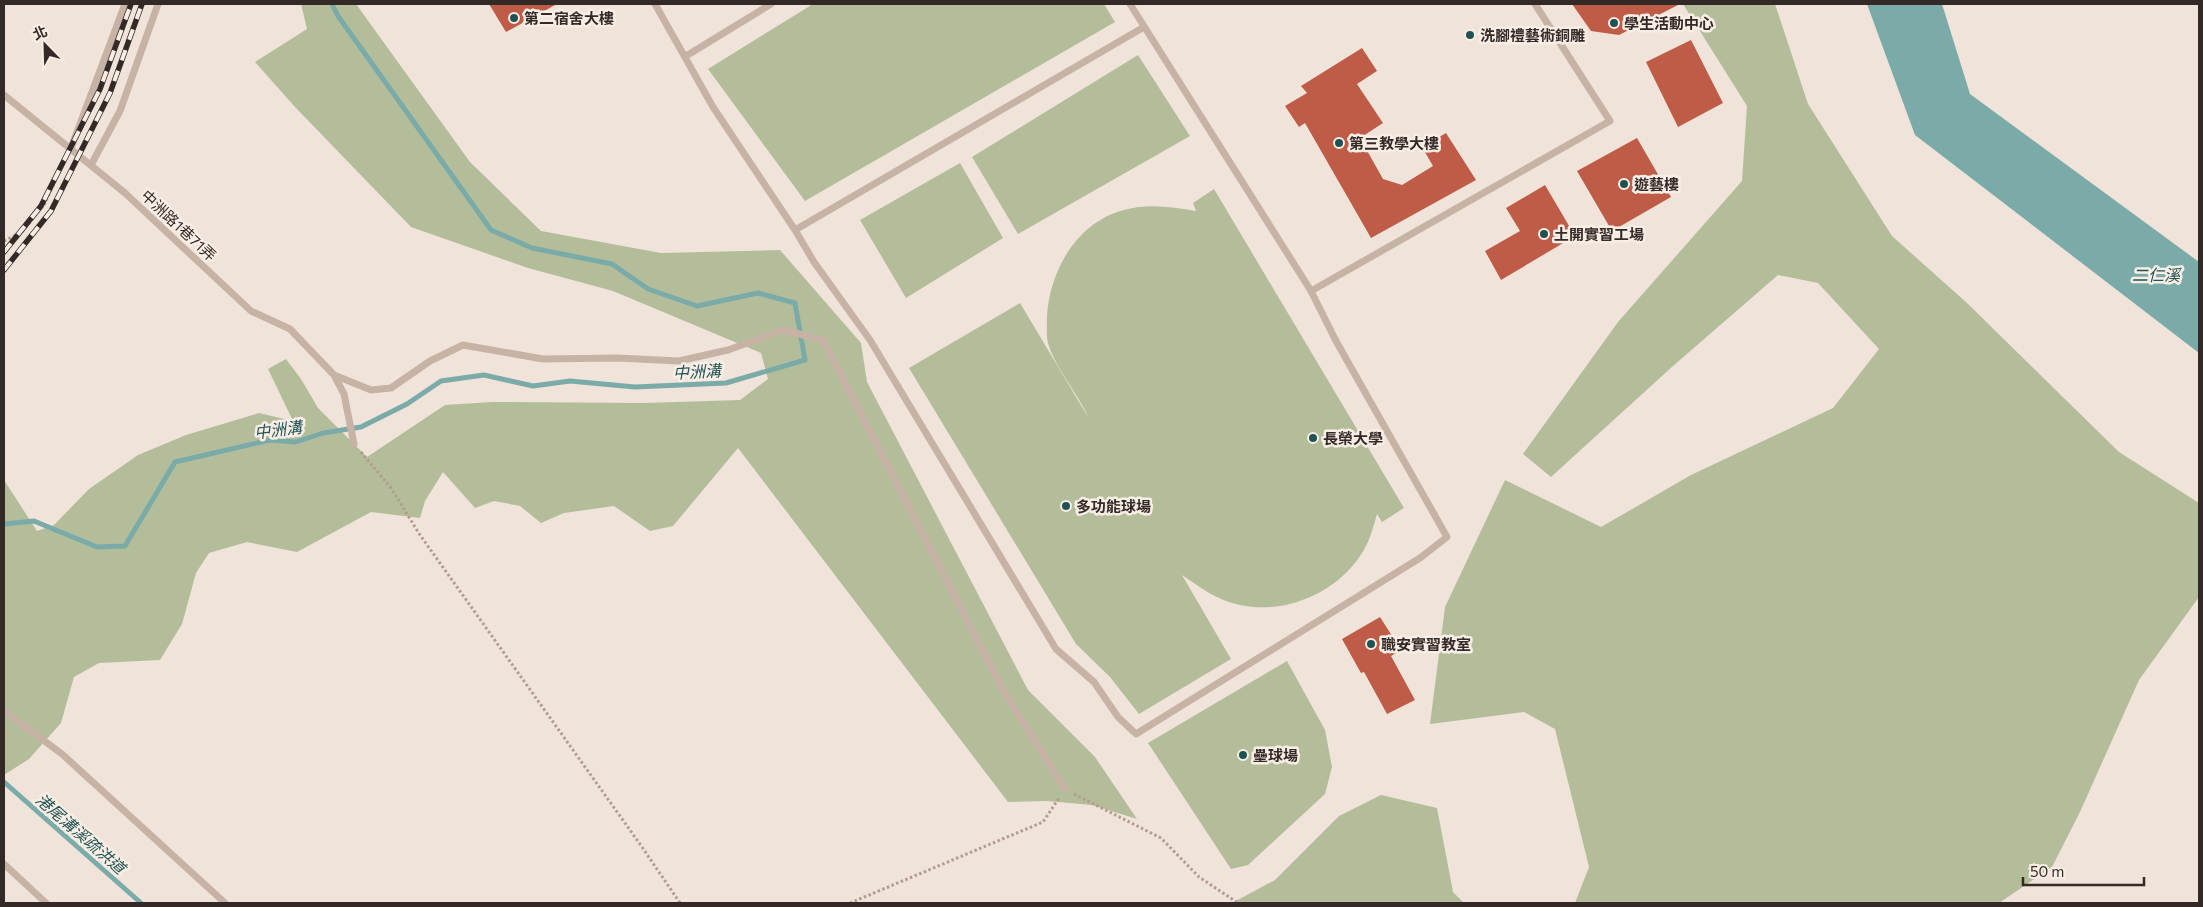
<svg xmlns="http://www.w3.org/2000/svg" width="2203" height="907" viewBox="0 0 2203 907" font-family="Commissioner,'Noto Sans TC',sans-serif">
  <rect width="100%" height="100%" fill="#f0e3d9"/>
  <path fill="#b4bd9a" d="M 301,4 L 356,4 L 470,162 L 541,231 L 661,253 L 780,250 L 861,343 L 867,382 L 1028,690 L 1095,757 L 1137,819 L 1092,805 L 1047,801 L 1008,802 L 738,448 L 673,526 L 650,531 L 614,506 L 564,513 L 541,523 L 520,506 L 494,501 L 475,508 L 443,472 L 425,501 L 420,518 L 371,512 L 297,552 L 247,542 L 209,553 L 196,573 L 182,624 L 160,660 L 99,663 L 74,677 L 61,723 L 29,759 L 4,775 L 4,480 L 37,531 L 54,525 L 89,489 L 138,455 L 186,435 L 259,413 L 293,421 L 268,369 L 286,359 L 301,379 L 318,408 L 367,457 L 445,405 L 492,402 L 644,403 L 740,400 L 768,379 L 761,353 L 613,291 L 528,268 L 411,227 L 295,107 L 255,62 L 307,29 Z
    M 813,4 L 1104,4 L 1115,22 L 805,201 L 708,69 Z
    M 1683,4 L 1775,4 L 1808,104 L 1892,236 L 1967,303 L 2119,452 L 2199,503 L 2199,597 L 2139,680 L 2080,812 L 2052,867 L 1999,903 L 1575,903 L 1589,867 L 1555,729 L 1524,712 L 1430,724 L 1445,607 L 1505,480 L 1601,527 L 1691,475 L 1833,408 L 1879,349 L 1818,283 L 1778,275 L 1673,366 L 1551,477 L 1523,454 L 1618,322 L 1742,181 L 1747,106 Z
    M 1138,55 L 1190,136 L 1018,234 L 972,157 Z
    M 960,163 L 1003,238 L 906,298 L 860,220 Z
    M 1214,189 L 1404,508 L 1382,522 L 1377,514 C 1373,528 1369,544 1360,556 C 1334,595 1281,616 1236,604 C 1217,600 1198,586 1182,575 L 1231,659 L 1139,714 L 1110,677 L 1076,644 L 909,368 L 1020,303 L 1088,417 C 1078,393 1055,368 1048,343 C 1046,335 1047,325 1047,316 C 1050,270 1077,222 1124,210 C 1149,203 1172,207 1196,211 L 1193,203 Z
    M 1287,661 L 1325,730 L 1332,767 L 1325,794 L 1248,865 L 1231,869 L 1148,743 Z
    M 1381,795 L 1437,808 L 1453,892 L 1464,903 L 1232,903 L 1275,880 L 1339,816 Z"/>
  <path fill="#7aaba9" d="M 1867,4 L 1942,4 L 1970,94 L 2199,262 L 2199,353 L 1915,135 Z"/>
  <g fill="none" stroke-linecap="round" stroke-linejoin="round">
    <path stroke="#7aaba9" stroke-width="5" d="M 4,524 L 34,521 L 97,547 L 125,546 L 175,462 L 270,440 L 296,442 L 323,433 L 361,427 L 407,404 L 441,381 L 484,375 L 533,386 L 570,381 L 635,387 L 726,383 L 805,360 L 795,303 L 758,293 L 697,306 L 648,289 L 612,264 L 532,248 L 491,230 L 338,16 L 332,4
      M 4,782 L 141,903"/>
  </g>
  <path fill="#bf5c48" d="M 489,4 L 557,4 L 506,32 Z
    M 1572,4 L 1680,4 L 1619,35 L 1591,31 Z
    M 1691,40 L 1723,103 L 1678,127 L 1646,62 Z
    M 1362,48 L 1377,71 L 1357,84 L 1383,123 L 1360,138 L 1383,179 L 1402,185 L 1433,166 L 1422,147 L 1446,133 L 1476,180 L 1371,238 L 1305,123 L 1299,127 L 1285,106 L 1307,93 L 1301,86 Z
    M 1637,138 L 1671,197 L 1612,231 L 1577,171 Z
    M 1545,185 L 1575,236 L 1501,280 L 1485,251 L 1520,231 L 1506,208 Z
    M 1380,617 L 1401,650 L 1391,656 L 1415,700 L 1387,714 L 1364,672 L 1361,673 L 1342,639 Z"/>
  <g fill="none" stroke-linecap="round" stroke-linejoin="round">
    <path stroke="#b29c90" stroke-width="3" stroke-dasharray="2.5 2.5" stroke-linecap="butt" d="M 4,241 L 22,232 L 45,203 L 66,157
      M 361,452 L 391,488 L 420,535 L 642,847 L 680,903
      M 1074,794 L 1161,838 L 1199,877 L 1238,903
      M 850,903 L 1043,822 L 1059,798"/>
    <path stroke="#c7b3a6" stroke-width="7" d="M 655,4 L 713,107 L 795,230 L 814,262 L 870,340 L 1056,649 L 1094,682 L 1118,717 L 1136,734 L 1420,558 L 1447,537 L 1336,341 L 1311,291 L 1130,4
      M 686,56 L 771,4
      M 4,95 L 125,193 L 251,311 L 290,329 L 334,375 L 344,394 L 354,444
      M 71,148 L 125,4
      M 91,165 L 120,111 L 158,4
      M 795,230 L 1144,27
      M 1311,291 L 1610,121 L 1535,4
      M 334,375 L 371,390 L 391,388 L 430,361 L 463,345 L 543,359 L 617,358 L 679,361 L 728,350 L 783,330 L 823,340 L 1003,690 L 1065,789
      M 4,711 L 62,754 L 225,903
      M 4,864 L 46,903"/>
    <g stroke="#332a27" stroke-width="5.5">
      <path id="rail" d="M 4,252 L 41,206 L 100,89 L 131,4
        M 4,270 L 51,211 L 110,93 L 142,4"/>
    </g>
    <use href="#rail" stroke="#f8eee5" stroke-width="4" stroke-dasharray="11" stroke-linecap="butt"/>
  </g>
  <g fill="#1f5252" stroke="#f8eee5" stroke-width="2">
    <circle cx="514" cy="18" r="5"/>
    <circle cx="1614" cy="23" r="5"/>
    <circle cx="1470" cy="35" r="5"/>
    <circle cx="1339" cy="143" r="5"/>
    <circle cx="1624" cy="184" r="5"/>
    <circle cx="1544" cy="234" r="5"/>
    <circle cx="1313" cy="438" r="5"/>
    <circle cx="1066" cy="506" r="5"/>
    <circle cx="1371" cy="644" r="5"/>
    <circle cx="1243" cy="755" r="5"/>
  </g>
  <g text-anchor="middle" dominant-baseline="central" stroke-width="5" stroke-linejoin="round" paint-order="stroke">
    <g font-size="15" font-weight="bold" fill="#332a27" stroke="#f8eee5" text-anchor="start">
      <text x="524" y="18">第二宿舍大樓</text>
      <text x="1624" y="23">學生活動中心</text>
      <text x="1480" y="35">洗腳禮藝術銅雕</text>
      <text x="1349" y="143">第三教學大樓</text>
      <text x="1634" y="184">遊藝樓</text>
      <text x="1554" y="234">土開實習工場</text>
      <text x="1323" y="438">長榮大學</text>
      <text x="1076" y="506">多功能球場</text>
      <text x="1381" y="644">職安實習教室</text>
      <text x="1253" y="755">壘球場</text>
    </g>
    <g font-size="15" fill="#332a27" stroke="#f8eee5">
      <text transform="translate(179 225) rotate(43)">中洲路1巷71弄</text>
    </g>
    <g font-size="16" font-style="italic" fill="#1f5252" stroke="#f8eee5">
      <text x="2156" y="274">二仁溪</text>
      <text transform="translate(697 371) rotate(-3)">中洲溝</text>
      <text transform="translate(278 429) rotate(-7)">中洲溝</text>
      <text transform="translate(81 833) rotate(41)">港尾溝溪疏洪道</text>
    </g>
  </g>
  <rect width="2203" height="907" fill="none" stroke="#332a27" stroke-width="10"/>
  <g transform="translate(45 45) rotate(337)" stroke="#f8eee5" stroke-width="4" paint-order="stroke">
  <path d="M0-4L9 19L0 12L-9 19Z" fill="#332a27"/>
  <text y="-8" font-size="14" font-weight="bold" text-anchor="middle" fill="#332a27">北</text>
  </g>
  <path d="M2023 877v8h121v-8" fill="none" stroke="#332a27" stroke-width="2.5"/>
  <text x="2030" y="877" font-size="15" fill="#332a27" stroke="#f8eee5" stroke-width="4" paint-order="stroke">50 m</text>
</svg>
